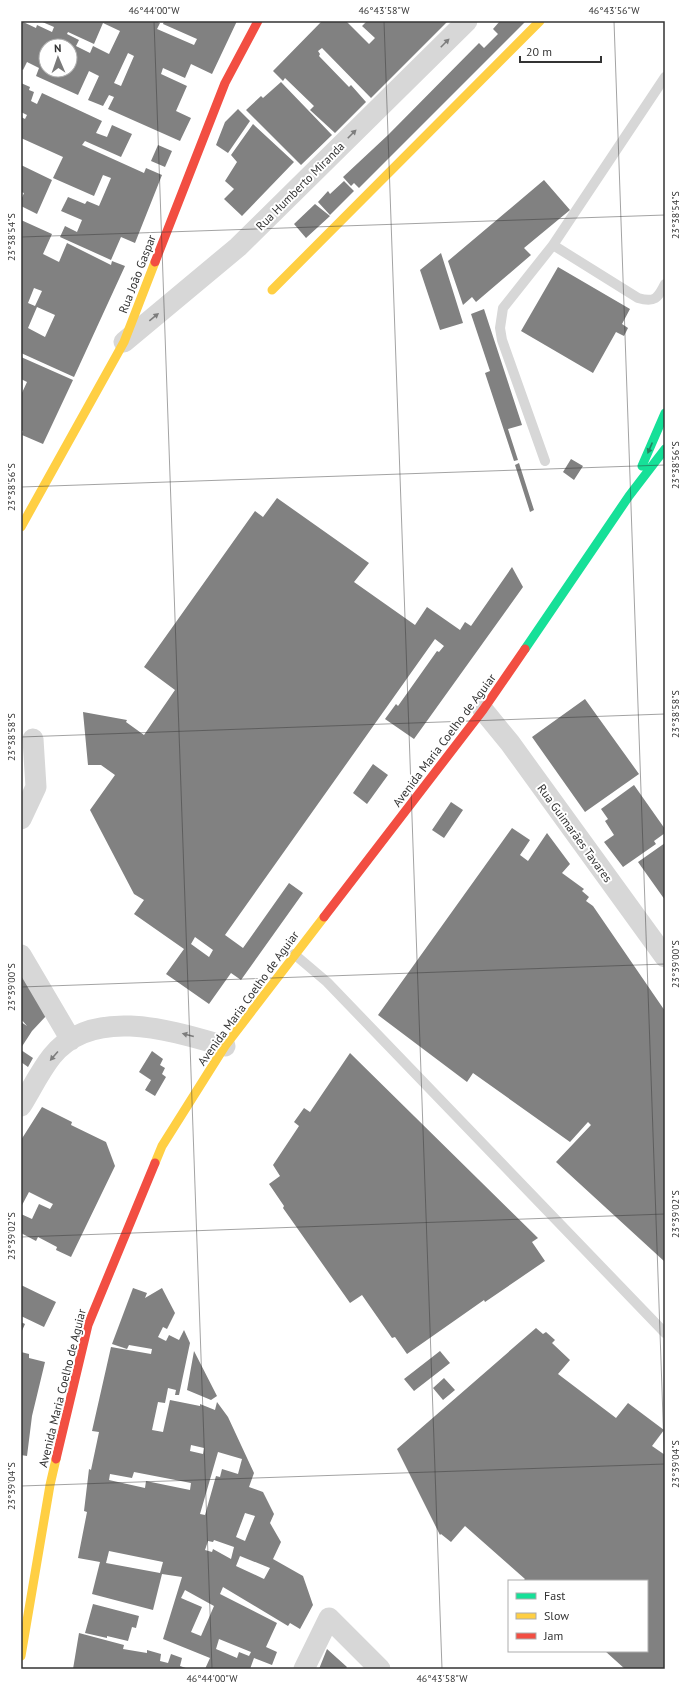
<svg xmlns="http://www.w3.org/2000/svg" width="686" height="1690" viewBox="0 0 686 1690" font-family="'PT Sans',sans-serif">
  <rect width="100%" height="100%" fill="#fff"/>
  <path fill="#818181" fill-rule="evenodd" d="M 21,21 L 36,28 L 37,25 L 52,32 L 54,27 L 40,21 L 156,21 L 160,23 L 157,29 L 194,45 L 197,39 L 163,24 L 164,21 L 237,21 L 212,74 L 191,64 L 185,78 L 163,68 L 161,74 L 187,86 L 176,111 L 191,118 L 180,141 L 108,109 L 114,97 L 109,95 L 103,106 L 88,100 L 99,76 L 89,71 L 78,95 L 36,76 L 39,68 L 27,62 L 23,70 L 21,69 ZM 103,23 L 120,31 L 109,54 L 93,46 L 90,53 L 76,46 L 79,40 L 67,34 L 68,32 L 94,44 ZM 46,46 L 70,46 L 70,70 L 46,70 ZM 128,53 L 134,56 L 121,86 L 114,83 Z
    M 322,21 L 346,21 L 369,44 L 375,38 L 362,26 L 367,21 L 448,21 L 371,98 L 322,48 L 318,51 L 320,54 L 319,56 L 349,87 L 351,85 L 366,102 L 335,133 L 310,110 L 314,106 L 285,78 L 283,81 L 273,71 Z
    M 500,21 L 526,21 L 359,188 L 354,183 L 351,186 L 343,177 L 388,135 L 479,43 L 484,48 L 498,34 L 493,29 Z
    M 281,82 L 332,135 L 301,165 L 246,110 L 261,96 L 263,98 Z
    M 21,83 L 30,87 L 29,90 L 34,92 L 31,101 L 37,104 L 42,93 L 102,121 L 96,133 L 107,137 L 112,125 L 132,134 L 121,157 L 85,141 L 82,145 L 144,173 L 146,168 L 162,175 L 135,243 L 121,237 L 111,260 L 60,237 L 65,226 L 77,232 L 82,220 L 61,211 L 68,197 L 85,204 L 87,201 L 99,206 L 111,178 L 103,175 L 94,196 L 53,178 L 63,157 L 21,138 L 21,117 L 25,119 L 27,115 L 21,112 Z
    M 238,109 L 250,121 L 228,153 L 216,145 L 225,122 Z
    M 253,124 L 294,162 L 242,216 L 224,199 L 234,189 L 225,181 L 237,162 L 231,155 Z
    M 158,145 L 172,151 L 165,167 L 151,161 Z
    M 21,165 L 52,180 L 37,214 L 21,206 L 21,200 L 24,193 L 21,192 Z
    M 544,180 L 570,210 L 524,248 L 531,255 L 476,302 L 472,297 L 463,305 L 448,261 Z
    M 344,181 L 354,191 L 330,215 L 318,202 L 328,191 L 330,194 Z
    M 315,204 L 330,216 L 306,238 L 294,224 Z
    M 21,220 L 52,234 L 43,254 L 59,262 L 67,243 L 111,265 L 112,261 L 125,266 L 74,377 L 21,353 ZM 34,288 L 42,291 L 35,306 L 28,303 ZM 37,307 L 55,315 L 45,337 L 28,328 Z
    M 441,253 L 463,323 L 440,330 L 420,270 Z
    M 558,267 L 630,309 L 622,324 L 628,328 L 624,336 L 616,332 L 593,373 L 521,331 Z
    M 484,309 L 522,425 L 508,429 L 518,460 L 514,461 L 485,373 L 490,371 L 471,314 Z
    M 21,357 L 73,380 L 43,444 L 22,435 L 23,431 L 21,430 L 21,395 L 27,382 L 21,379 Z
    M 571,459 L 583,466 L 574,480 L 563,472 Z
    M 519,463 L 534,510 L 530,512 L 515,465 Z
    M 277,498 L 369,563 L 354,582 L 415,625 L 427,607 L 460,630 L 465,622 L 471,626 L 512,567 L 523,587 L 414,739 L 385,719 L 396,704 L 398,706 L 437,651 L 439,652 L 444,646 L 435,639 L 225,935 L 243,948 L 289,883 L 303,893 L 241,980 L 231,973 L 209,1004 L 166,974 L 184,949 L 134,914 L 144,900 L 134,894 L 90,810 L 115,775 L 101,765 L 88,765 L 83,712 L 127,720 L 126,722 L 144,735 L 175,690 L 144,667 L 255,511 L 263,517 ZM 195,937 L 213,950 L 209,957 L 191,944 Z
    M 585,699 L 639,774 L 585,812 L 532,737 Z
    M 373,764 L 388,775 L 367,804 L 353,793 Z
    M 634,785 L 665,829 L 665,833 L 654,841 L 656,844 L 623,867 L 604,842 L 614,835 L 605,821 L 608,819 L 601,809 Z
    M 451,802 L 463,810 L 444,838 L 432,830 Z
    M 512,828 L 530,840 L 520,855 L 528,861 L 547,833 L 570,864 L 562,873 L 584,889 L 582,891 L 589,897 L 586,901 L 593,906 L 665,1011 L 665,1262 L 556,1162 L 591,1125 L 588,1122 L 570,1142 L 473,1073 L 467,1082 L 378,1015 Z
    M 665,843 L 665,900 L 638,862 Z
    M 25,975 L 47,1015 L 32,1031 L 21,1048 L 21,1022 L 27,1026 L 21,1019 L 21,978 Z
    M 21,1050 L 33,1058 L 28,1067 L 21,1062 Z
    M 152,1051 L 163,1059 L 160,1065 L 165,1068 L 162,1074 L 166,1077 L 155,1096 L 145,1090 L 151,1080 L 139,1072 Z
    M 350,1053 L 538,1238 L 532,1242 L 545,1261 L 485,1302 L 484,1300 L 407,1354 L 395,1337 L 392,1338 L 362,1295 L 350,1303 L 283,1208 L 284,1206 L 269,1184 L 280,1176 L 273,1165 L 299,1126 L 294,1122 L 304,1108 L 310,1112 Z
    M 42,1107 L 72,1122 L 71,1125 L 106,1142 L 115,1166 L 71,1257 L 56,1250 L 57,1247 L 38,1237 L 36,1241 L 21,1233 L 21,1214 L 32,1219 L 39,1204 L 50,1209 L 53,1204 L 29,1192 L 21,1207 L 21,1140 Z
    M 21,1285 L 56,1302 L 44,1327 L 21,1316 Z
    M 133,1288 L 147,1293 L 145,1298 L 162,1288 L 175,1313 L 167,1329 L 163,1327 L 158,1337 L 166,1341 L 169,1335 L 179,1340 L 184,1330 L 190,1343 L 179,1395 L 175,1395 L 176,1390 L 168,1388 L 165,1403 L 158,1402 L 152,1430 L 163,1432 L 170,1400 L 200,1406 L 200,1404 L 215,1410 L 217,1402 L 228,1417 L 254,1473 L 249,1487 L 263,1492 L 274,1514 L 270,1523 L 281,1542 L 273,1559 L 303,1576 L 313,1605 L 300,1629 L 290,1623 L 288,1626 L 223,1587 L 220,1594 L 277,1623 L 266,1647 L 277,1652 L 272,1665 L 254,1658 L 250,1669 L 205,1669 L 210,1658 L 163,1639 L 182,1577 L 162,1574 L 153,1610 L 92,1594 L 100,1562 L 78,1558 L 87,1512 L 84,1511 L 89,1469 L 91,1470 L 99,1432 L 92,1431 L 111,1347 L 151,1354 L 152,1349 L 129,1345 L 127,1349 L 112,1344 ZM 191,1445 L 204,1448 L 203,1454 L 190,1451 ZM 218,1452 L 242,1459 L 238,1474 L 222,1469 L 220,1477 L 216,1476 L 205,1515 L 200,1514 ZM 134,1472 L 191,1483 L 190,1490 L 146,1481 L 145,1488 L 109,1480 L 110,1474 L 132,1478 ZM 245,1513 L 255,1516 L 245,1541 L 236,1537 ZM 214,1540 L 234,1547 L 231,1559 L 213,1549 L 212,1552 L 205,1550 L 208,1541 L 213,1542 ZM 109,1551 L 163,1562 L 160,1573 L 106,1563 ZM 240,1556 L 270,1568 L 264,1579 L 236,1566 ZM 185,1590 L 214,1606 L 201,1636 L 191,1632 L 202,1607 L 181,1598 ZM 219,1639 L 251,1652 L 249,1656 L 239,1652 L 237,1658 L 216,1649 Z
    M 21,1322 L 25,1324 L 21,1333 Z
    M 536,1328 L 543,1334 L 546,1332 L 555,1340 L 552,1343 L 570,1360 L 558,1374 L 616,1418 L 628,1403 L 664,1430 L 652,1446 L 665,1455 L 665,1669 L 625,1669 L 605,1651 L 647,1651 L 647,1581 L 523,1581 L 525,1579 L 465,1526 L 451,1542 L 441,1534 L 440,1535 L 397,1449 Z
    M 194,1351 L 217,1396 L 211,1400 L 187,1390 Z
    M 440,1351 L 450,1363 L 414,1391 L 404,1379 Z
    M 21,1352 L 29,1354 L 29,1358 L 45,1362 L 32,1416 L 27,1456 L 21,1455 Z
    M 444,1378 L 455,1390 L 443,1400 L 433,1388 Z
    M 93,1604 L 139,1616 L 136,1628 L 132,1627 L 128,1641 L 107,1636 L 107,1638 L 85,1633 Z
    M 79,1633 L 124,1645 L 123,1649 L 147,1653 L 147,1650 L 161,1654 L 160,1661 L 168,1663 L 171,1654 L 182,1658 L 180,1666 L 189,1669 L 73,1669 Z
    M 327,1649 L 347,1667 L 346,1669 L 319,1669 Z"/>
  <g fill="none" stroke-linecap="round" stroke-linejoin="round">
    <path stroke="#d7d7d7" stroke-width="10" d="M 553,245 L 638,298 C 655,303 658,298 665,284
      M 545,461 L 502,340 L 500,328 L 503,308 L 553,245 L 665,77
      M 294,954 L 327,982 L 665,1333"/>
    <path stroke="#d7d7d7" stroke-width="21" d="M 124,342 L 238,247 L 467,21
      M 483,710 L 510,743 L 665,957
      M 21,819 L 36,787 L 33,739
      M 21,955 L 71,1040
      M 21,1106 C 31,1090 40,1071 52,1056 C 93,1005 173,1031 225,1046
      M 304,1669 L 329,1618 L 380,1669"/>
    <path stroke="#16e098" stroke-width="9" d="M 642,466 L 665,413
      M 525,649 L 629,496 L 665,449"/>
    <path stroke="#ffcf43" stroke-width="9" d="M 272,290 L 540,21
      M 21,527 L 124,342 L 155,262
      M 155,1163 L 162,1146 L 225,1046 L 324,917
      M 21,1656 L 50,1485 L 56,1459"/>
    <path stroke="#f24e42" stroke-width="9" d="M 155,262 L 225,83 L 258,21
      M 324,917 L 483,710 L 525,649
      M 56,1459 L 88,1325 L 155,1163"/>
  </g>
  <defs><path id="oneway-solid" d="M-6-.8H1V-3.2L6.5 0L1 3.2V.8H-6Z"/></defs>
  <g fill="#7d7d7d">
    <use href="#oneway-solid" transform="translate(445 43) rotate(-45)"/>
    <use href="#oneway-solid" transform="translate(352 134) rotate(-45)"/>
    <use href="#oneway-solid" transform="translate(154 317) rotate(-39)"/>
    <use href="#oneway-solid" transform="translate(188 1035) rotate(-165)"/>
    <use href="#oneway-solid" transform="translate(54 1056) rotate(131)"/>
  </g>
  <use fill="#268160" href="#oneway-solid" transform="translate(650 448) rotate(113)"/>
  <path fill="none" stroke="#333" stroke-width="1" stroke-opacity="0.45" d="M 154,21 L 212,1669M 384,21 L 442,1669M 614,21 L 665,1475M 21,237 L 665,215M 21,487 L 665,465M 21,737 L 665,714M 21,987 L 665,964M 21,1237 L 665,1214M 21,1486 L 665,1464"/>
  <g text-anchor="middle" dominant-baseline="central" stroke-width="4" stroke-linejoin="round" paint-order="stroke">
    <g font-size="12" fill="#333" stroke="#fff">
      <text transform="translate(300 186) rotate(-45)">Rua Humberto Miranda</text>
      <text transform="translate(137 274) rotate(-69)">Rua João Gaspar</text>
      <text transform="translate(444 740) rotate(-53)">Avenida Maria Coelho de Aguiar</text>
      <text transform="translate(575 833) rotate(54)">Rua Guimarães Tavares</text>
      <text transform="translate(248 998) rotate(-54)">Avenida Maria Coelho de Aguiar</text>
      <text transform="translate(62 1388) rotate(-76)">Avenida Maria Coelho de Aguiar</text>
    </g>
  </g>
  <rect width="686" height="1690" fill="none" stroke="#ffffff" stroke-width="44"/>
  <rect x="508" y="1580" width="140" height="72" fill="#ffffff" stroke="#adadad"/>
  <rect x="516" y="1593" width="20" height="6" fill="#16e098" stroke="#adadad"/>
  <text x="544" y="1600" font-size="12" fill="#333333">Fast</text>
  <rect x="516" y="1613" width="20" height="6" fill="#ffcf43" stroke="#adadad"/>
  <text x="544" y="1620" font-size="12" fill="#333333">Slow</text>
  <rect x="516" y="1633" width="20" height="6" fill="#f24e42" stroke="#adadad"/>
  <text x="544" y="1640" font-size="12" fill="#333333">Jam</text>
  <g transform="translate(58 58) rotate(358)"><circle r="19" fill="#ffffff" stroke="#adadad"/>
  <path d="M0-3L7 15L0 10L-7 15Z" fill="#7a7a7a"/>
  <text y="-6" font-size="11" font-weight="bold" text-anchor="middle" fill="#333333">N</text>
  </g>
  <path d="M520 56v6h81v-6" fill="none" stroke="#333333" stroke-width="2"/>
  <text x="526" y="56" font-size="12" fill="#333333" stroke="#ffffff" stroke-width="3" paint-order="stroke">20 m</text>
  <rect x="22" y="22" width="642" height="1646" fill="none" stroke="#333" stroke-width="1.5"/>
  <g font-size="10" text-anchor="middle" fill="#333">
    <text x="154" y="14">46°44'00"W</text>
    <text x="384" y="14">46°43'58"W</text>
    <text x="614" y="14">46°43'56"W</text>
    <text transform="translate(675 215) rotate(-90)" y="4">23°38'54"S</text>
    <text transform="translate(11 237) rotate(-90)" y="4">23°38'54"S</text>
    <text transform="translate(675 465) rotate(-90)" y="4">23°38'56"S</text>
    <text transform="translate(11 487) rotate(-90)" y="4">23°38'56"S</text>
    <text transform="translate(675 714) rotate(-90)" y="4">23°38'58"S</text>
    <text transform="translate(11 737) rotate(-90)" y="4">23°38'58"S</text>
    <text transform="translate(675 964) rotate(-90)" y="4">23°39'00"S</text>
    <text transform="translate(11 987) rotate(-90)" y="4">23°39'00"S</text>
    <text transform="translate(675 1214) rotate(-90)" y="4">23°39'02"S</text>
    <text transform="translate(11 1236) rotate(-90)" y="4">23°39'02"S</text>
    <text transform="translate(675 1464) rotate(-90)" y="4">23°39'04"S</text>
    <text transform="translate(11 1486) rotate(-90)" y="4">23°39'04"S</text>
    <text x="212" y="1682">46°44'00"W</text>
    <text x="442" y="1682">46°43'58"W</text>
  </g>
</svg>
